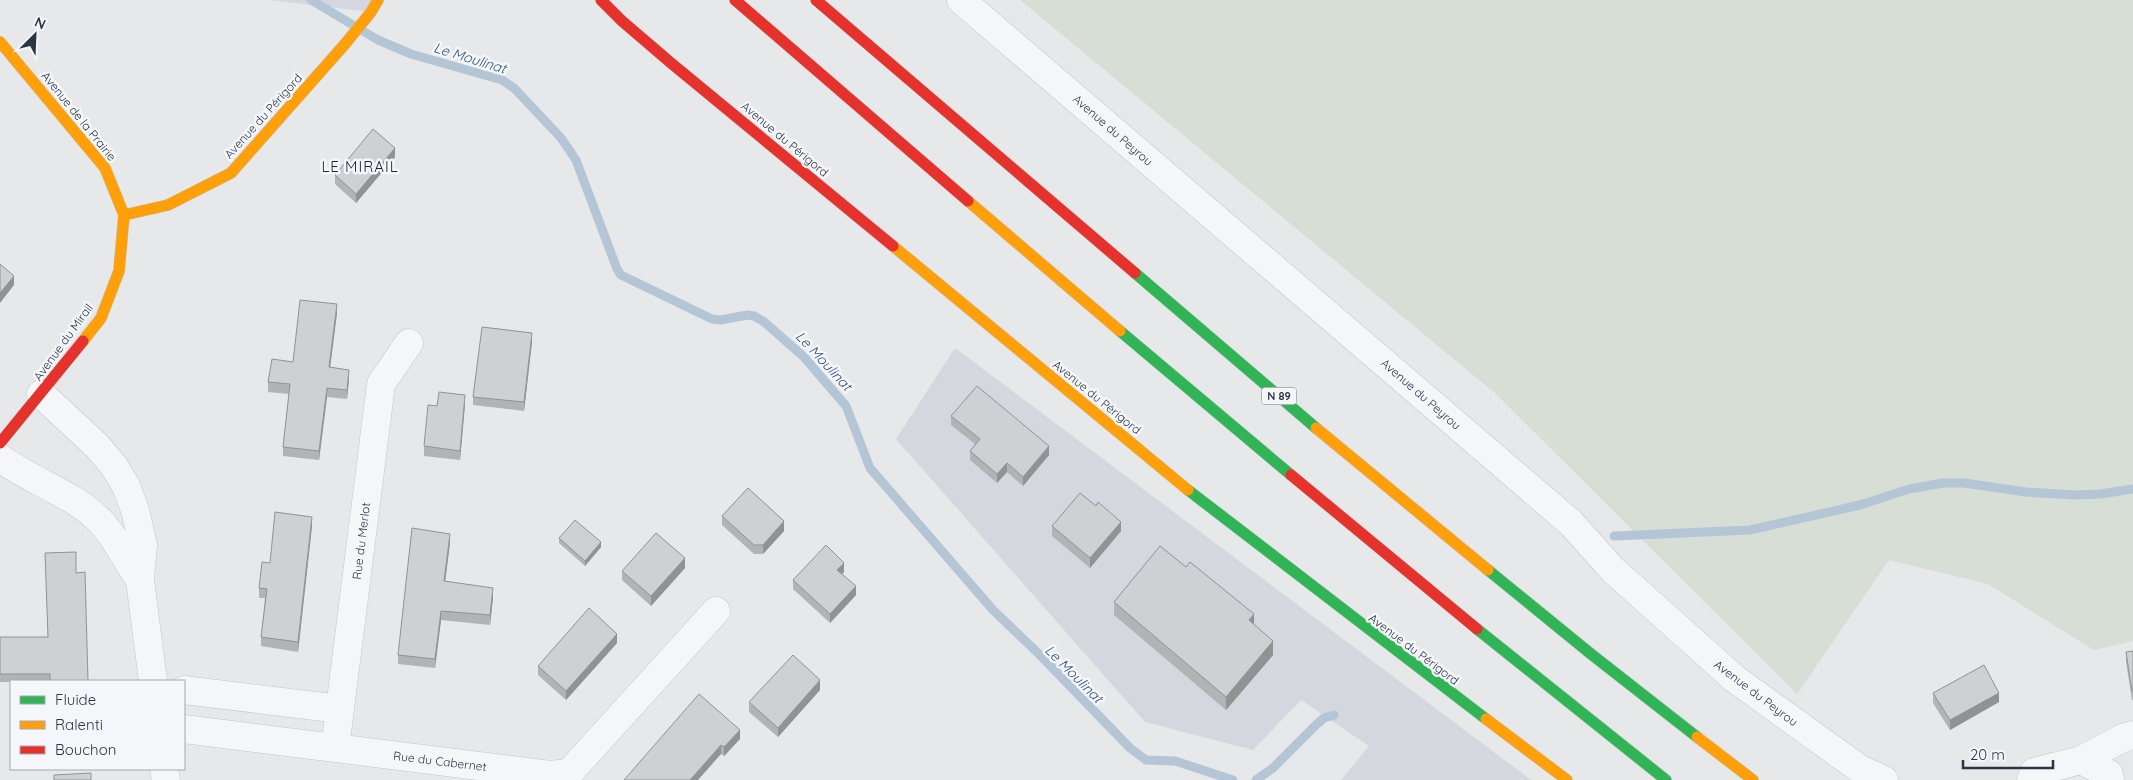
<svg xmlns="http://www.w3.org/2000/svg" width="2133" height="780" viewBox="0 0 2133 780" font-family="Quicksand,sans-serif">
  <rect width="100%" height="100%" fill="#e6e8ea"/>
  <path fill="#d4d7dd" d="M 270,0 L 376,0 L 371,12 Z
    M 955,348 L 1531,780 L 1341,780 L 1369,746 L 1301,700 L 1253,750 L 1145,722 L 896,439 Z"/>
  <path fill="#d7ded5" d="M 1020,0 L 2133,0 L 2133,641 L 2094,650 L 1988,584 L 1889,560 L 1797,694 L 1496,394 Z"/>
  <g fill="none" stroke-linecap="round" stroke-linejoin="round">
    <path stroke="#b4c5d6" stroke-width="9" d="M 311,0 L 378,40 L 411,54 L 502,80 L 514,88 L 561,138 L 576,160 L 617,269 L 621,275 L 712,319 L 721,320 L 747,315 L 754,316 L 763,321 L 804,357 L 846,406 L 870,468 L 993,610 L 1040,655 L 1130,748 L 1146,760 L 1175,761 L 1233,780
      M 1614,536 L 1750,530 L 1860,505 L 1909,489 L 1943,483 L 1964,483 L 2026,492 L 2075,495 L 2100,494 L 2133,489
      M 1256,780 L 1273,768 L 1317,724 L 1324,718 L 1334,715"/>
    <g stroke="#c4c6c8" stroke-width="29">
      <path id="street" d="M 961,0 L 1571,523 L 1613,570 L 1735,679 L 1860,769 L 1884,780
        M 41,394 L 97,446 L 114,466 L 126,486 L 135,510 L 143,545 L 140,580 L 153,681
        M 0,458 C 32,482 73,493 101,522 C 117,539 126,561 140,580
        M 184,690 L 340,709
        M 184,729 L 550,775 L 569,773 L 716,611
        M 335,748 L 381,384 L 409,343
        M 2081,760 L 2125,737 L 2133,735
        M 164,769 L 166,780
        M 2031,780 L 2034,772 L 2081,760 L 2109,774 L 2110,780"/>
    </g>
    <g stroke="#c4c6c8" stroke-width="12">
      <path id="fast" d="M 1135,273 L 1316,428
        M 1120,331 L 1291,475
        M 1188,490 L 1486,719
        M 1488,570 L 1591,654 L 1697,737
        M 1477,629 L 1666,780"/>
    </g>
    <g stroke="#c4c6c8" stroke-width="12">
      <path id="slow" d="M 0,42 L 105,168 L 124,215 L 119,271 L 101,318 L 83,341
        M 968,201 L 1120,331
        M 124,215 L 168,205 L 231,173 L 345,44 L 371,12 L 378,0
        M 893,246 L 1188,490
        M 1316,428 L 1488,570
        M 1486,719 L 1567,780
        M 1697,737 L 1753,780"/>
    </g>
    <g stroke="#c4c6c8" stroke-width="12">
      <path id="jam" d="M 601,0 L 622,21 L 671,63 L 893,246
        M 735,0 L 968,201
        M 816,0 L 1135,273
        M 0,443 L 83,341
        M 1291,475 L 1477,629"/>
    </g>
    <use href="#street" stroke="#f5f6f7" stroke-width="28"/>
    <use href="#fast" stroke="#30b455" stroke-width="11"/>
    <use href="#slow" stroke="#ff9f0a" stroke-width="11"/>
    <use href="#jam" stroke="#e5322d" stroke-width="11"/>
  </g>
  <path fill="#b1b3b5" d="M 395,157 L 356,203 L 335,184 L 335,175 Z
    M 337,313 L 330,367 L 349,379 L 347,399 L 327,397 L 319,460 L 283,456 L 283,447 L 289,394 L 268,392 L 268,382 L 293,362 Z
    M 532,342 L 524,411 L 473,405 L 473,397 Z
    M 465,404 L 460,460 L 424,456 L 424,446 L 437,406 Z
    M 951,416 L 1049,455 L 1023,486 L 1007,472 L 997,483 L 970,460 L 970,451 L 975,444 L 951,425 Z
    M 722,516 L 784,531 L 763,554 L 754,554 L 722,525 Z
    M 312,526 L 298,652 L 261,646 L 261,637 L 265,598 L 259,598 L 259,588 L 270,563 Z
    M 1052,526 L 1121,531 L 1090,568 L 1052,536 Z
    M 559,538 L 601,547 L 585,566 L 559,543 Z
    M 450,543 L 445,581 L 493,598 L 490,625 L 441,620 L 435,668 L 398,664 L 398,655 Z
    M 685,568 L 651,606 L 622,580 L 622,571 Z
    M 844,572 L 842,574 L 856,595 L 830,623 L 793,589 L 793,580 Z
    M 76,573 L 88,681 L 11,681 L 11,682 L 0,682 L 0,637 L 48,637 Z
    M 1114,602 L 1254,624 L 1273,655 L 1226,710 L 1114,615 Z
    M 617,643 L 566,700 L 538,675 L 538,666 Z
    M 2133,651 L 2133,700 L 2132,700 L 2126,662 L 2126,652 Z
    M 820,690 L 778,737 L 749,712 L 749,702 Z
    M 1933,693 L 1999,702 L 1950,730 L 1933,703 Z
    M 699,694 L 740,739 L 724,756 L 721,754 Z"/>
  <path fill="#909294" d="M 395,148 L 395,157 L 356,203 L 356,194 Z
    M 14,276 L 14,285 L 0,303 L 0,293 Z
    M 337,304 L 337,313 L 329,376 L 329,367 Z
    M 532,333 L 532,342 L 524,411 L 524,402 Z
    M 349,370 L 349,379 L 347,399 L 347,390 Z
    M 327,388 L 327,397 L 319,460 L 319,451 Z
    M 465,395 L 465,404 L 460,460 L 460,451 Z
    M 1049,446 L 1049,455 L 1023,486 L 1023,477 Z
    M 1007,463 L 1007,472 L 997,483 L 997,474 Z
    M 312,517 L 312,526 L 298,652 L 298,642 Z
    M 784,521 L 784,531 L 763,554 L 763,545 Z
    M 1121,522 L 1121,531 L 1090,568 L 1090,558 Z
    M 450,534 L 450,543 L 444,591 L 444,581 Z
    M 601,542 L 601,547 L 585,566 L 585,561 Z
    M 685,558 L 685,568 L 651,606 L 651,596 Z
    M 844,563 L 844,572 L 837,579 L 837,570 Z
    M 856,586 L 856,595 L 830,623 L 830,614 Z
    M 493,588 L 493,598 L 490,625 L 490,615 Z
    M 441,611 L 441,620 L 435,668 L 435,659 Z
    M 1254,614 L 1254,628 L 1249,620 Z
    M 617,634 L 617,643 L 566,700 L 566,691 Z
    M 1273,641 L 1273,655 L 1226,710 L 1226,697 Z
    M 820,680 L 820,690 L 778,737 L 778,728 Z
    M 1999,693 L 1999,702 L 1950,730 L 1950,720 Z
    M 740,730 L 740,739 L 724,756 L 724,747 Z
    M 721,745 L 721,754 L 698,780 L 690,780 Z"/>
  <path fill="#ced0d3" stroke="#909294" d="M 373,129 L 395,148 L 356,194 L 335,175 Z
    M 0,264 L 14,276 L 0,293 Z
    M 300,300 L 337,304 L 329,367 L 349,370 L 347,390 L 327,388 L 319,451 L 283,447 L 290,384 L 268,382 L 272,359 L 293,362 Z
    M 482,327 L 532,333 L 524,402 L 473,397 Z
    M 977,386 L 1049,446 L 1023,477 L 1007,463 L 997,474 L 970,451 L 980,439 L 951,416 Z
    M 439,392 L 465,395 L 460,451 L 424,446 L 428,405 L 437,406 Z
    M 748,488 L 784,521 L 763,545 L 754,545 L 722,516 Z
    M 1080,493 L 1096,506 L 1098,502 L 1121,522 L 1090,558 L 1052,526 Z
    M 275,512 L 312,517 L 298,642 L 261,637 L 267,589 L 259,588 L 262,562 L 270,563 Z
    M 575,520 L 601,542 L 585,561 L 559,538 Z
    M 412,528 L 450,534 L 444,581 L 493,588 L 490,615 L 441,611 L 435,659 L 398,655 Z
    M 656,533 L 685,558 L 651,596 L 622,571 Z
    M 826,545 L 844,563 L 837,570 L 856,586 L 830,614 L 793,580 Z
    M 1160,546 L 1186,567 L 1190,562 L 1254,614 L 1249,620 L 1273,641 L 1226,697 L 1114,602 Z
    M 76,552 L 76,573 L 85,572 L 88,681 L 50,681 L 50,674 L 0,674 L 0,637 L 48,637 L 45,553 Z
    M 589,608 L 617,634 L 566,691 L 538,666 Z
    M 2133,651 L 2133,691 L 2132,691 L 2126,652 Z
    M 793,655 L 820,680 L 778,728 L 749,702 Z
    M 1984,665 L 1999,693 L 1950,720 L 1933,693 Z
    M 699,694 L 740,730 L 724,747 L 721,745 L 690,780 L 624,780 Z
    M 91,773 L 91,780 L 54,780 L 54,775 Z"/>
  <g text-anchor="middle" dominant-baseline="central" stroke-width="5" stroke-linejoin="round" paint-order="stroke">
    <rect fill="#f4f6f9" stroke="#676f7b" stroke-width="1" x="1261.5" y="387.5" width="35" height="17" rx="4"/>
    <g font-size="11" font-weight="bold" fill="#2a3545">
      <text x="1279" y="396">N 89</text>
    </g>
    <g font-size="12" fill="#2a3545" stroke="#f4f6f9">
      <text transform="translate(79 116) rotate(51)">Avenue de la Prairie</text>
      <text transform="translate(263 116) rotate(-48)">Avenue du Périgord</text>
      <text transform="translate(1113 130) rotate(41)">Avenue du Peyrou</text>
      <text transform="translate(785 139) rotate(40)">Avenue du Périgord</text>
      <text transform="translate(63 342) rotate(-54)">Avenue du Mirail</text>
      <text transform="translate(1421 394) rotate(41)">Avenue du Peyrou</text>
      <text transform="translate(1097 397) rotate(39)">Avenue du Périgord</text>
      <text transform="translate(361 541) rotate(-83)">Rue du Merlot</text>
      <text transform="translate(1414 649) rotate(37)">Avenue du Périgord</text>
      <text transform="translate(1756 693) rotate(37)">Avenue du Peyrou</text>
      <text transform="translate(440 761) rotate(7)">Rue du Cabernet</text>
    </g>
    <g font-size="14" font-style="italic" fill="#32567b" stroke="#f4f6f9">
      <text transform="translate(470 58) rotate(17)">Le Moulinat</text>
      <text transform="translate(824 361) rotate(47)">Le Moulinat</text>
      <text transform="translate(1074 674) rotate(45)">Le Moulinat</text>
    </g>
    <g font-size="15" letter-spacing="1" fill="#1c2636" stroke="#f4f6f9">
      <text x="360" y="166">LE MIRAIL</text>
    </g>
  </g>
  <rect x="10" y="680" width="175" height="90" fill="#f4f6f9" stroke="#a3a9b1"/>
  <rect x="20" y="696" width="25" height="8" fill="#30b455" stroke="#a3a9b1"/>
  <text x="55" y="705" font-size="15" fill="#2a3545">Fluide</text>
  <rect x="20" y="721" width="25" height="8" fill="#ff9f0a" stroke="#a3a9b1"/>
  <text x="55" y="730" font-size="15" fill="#2a3545">Ralenti</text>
  <rect x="20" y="746" width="25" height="8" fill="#e5322d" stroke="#a3a9b1"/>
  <text x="55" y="755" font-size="15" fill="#2a3545">Bouchon</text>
  <g transform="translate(35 35) rotate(24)" stroke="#f4f6f9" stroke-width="4" paint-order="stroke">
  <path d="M0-4L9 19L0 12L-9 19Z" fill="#2a3545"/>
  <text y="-8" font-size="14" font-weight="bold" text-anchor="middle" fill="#2a3545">N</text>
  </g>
  <path d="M1963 760v8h90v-8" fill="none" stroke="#2a3545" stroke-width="2.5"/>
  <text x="1970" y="760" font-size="15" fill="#2a3545" stroke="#f4f6f9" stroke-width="4" paint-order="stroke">20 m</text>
</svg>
